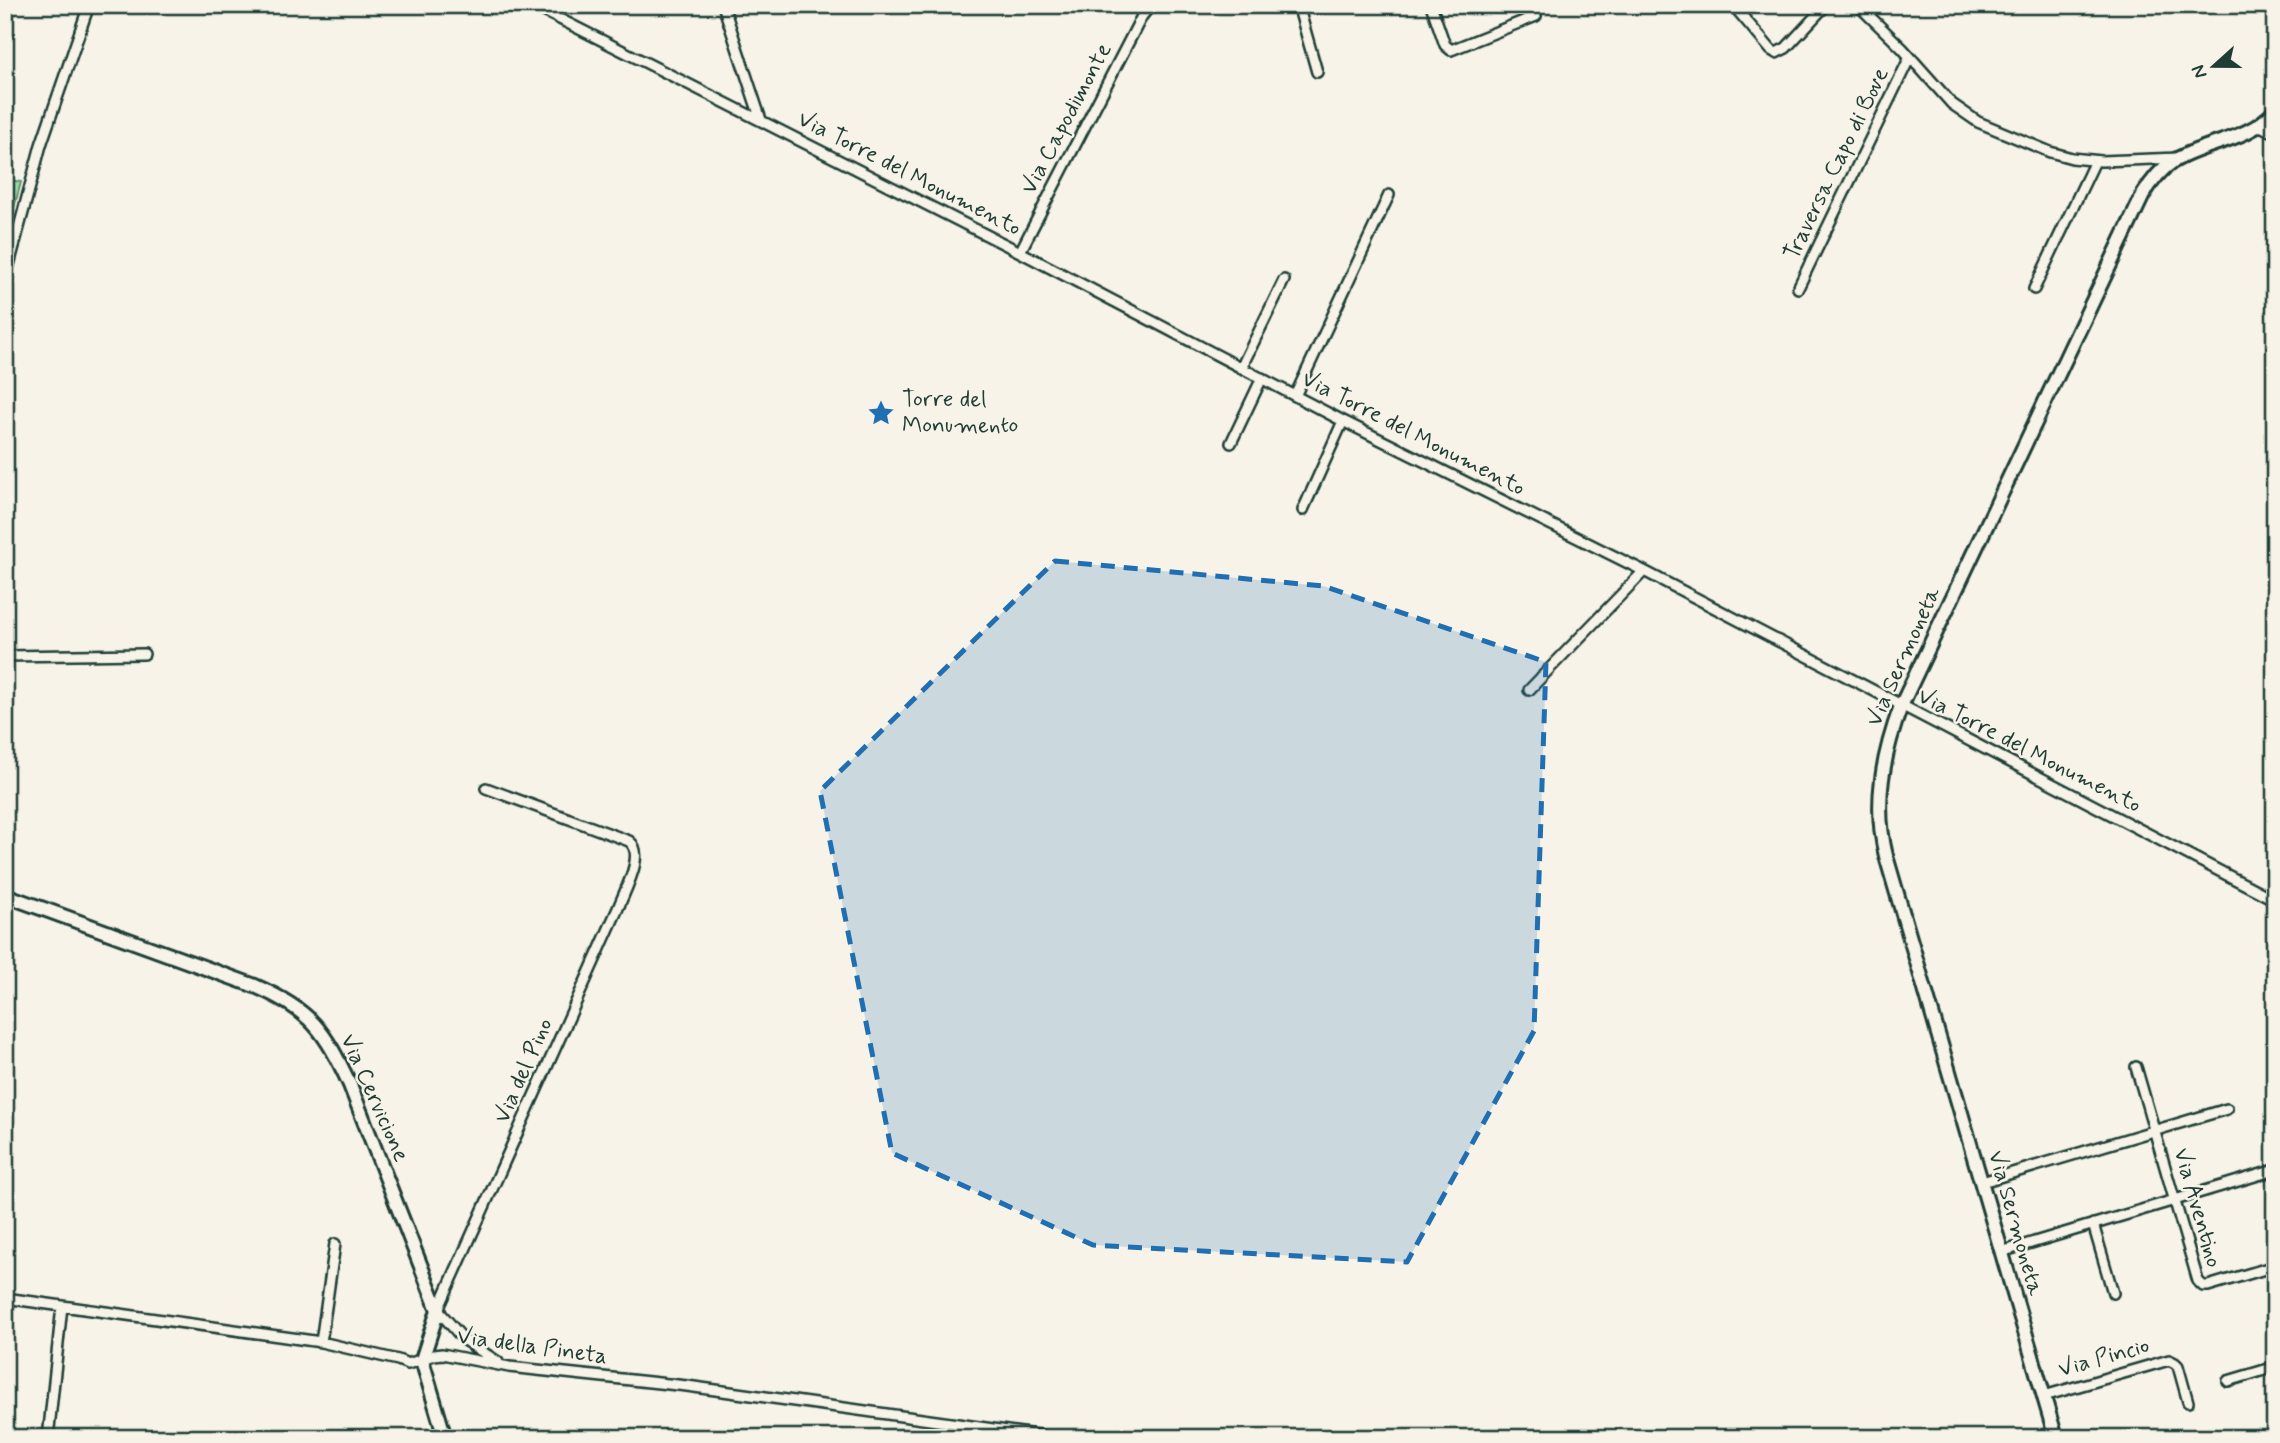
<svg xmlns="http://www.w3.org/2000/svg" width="2280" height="1443" viewBox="0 0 2280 1443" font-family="Mynerve,sans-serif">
  <rect width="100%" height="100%" fill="#f7f3e8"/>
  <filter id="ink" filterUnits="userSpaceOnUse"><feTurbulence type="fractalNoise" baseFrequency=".0143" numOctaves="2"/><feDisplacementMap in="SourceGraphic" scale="14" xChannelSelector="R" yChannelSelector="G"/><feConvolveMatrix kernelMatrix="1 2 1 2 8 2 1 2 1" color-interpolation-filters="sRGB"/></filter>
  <g filter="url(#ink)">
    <path fill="#a0dea6" stroke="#608e6d" stroke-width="2" d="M 5,179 L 21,182 L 5,241 Z"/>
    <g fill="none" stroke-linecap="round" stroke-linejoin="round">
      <g stroke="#1f3d34" stroke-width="14">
        <path id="street" d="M 532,5 L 1020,252 L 1343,421 L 1644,571 L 2275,900
          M 723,5 L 761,120
          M 1298,5 L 1317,72
          M 1431,5 L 1445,45 L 1451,50 L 1536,16
          M 1733,5 L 1771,50 L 1776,53 L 1786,48 L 1826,5
          M 1858,5 L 1903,49 L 1952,104 L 1978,122 L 2050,152 L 2072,158 L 2101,161 L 2179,158
          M 2260,126 L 2275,133
          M 1020,252 L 1142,16 L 1151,5
          M 5,280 L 41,145 L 89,5
          M 1798,288 L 1910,57
          M 2034,289 L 2095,161
          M 1241,368 L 1284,280
          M 1295,396 L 1389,195
          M 1231,443 L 1262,378
          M 1303,510 L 1343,421
          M 5,656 L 144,654
          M 1529,690 L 1644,571
          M 486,788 L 629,841 C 646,853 625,890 619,906 L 438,1310 L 464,1340 L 498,1362
          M 2136,1067 L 2198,1281 L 2203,1286 L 2208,1286 L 2275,1266
          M 1982,1182 L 2227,1109
          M 2093,1224 L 2113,1293
          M 2001,1252 L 2275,1170
          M 5,1298 L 321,1342 L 398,1360 L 408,1364 L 434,1355 L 442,1354 L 509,1367 L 687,1386 L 1058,1438
          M 321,1342 L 335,1244
          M 2228,1381 L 2275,1367
          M 2044,1396 L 2169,1360 L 2175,1363 L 2178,1366 L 2188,1402
          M 48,1438 L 62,1306"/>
      </g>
      <g stroke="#1f3d34" stroke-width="18">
        <path id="secondary" d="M 5,895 L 255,986 C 311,1010 325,1031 350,1085 L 438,1310 L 422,1360 L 445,1438
          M 2056,1438 L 1886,856 C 1873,804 1883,755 1901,706 L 2143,195 C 2151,182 2160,170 2172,162 C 2206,141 2247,142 2275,111"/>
      </g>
      <use href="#street" stroke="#f7f3e8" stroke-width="9"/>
      <use href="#secondary" stroke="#f7f3e8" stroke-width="12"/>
    </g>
  </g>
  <path fill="#1f6fb2" fill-opacity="0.2" stroke="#1f6fb2" stroke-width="5" stroke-dasharray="14 9" stroke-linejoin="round" d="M 1055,561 L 1323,586 L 1546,662 L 1534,1031 L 1407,1262 L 1093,1245 L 892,1153 L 820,791 Z"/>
  <defs>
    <g id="sight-bare" transform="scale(2.1)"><path d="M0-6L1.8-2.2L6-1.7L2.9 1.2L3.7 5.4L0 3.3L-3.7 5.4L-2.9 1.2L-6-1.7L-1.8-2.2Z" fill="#1f6fb2" stroke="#f7f3e8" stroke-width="2.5" paint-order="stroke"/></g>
  </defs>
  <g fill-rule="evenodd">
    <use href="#sight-bare" x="881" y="413"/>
  </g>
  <g text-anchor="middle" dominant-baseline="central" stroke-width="5" stroke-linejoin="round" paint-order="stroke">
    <g font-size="23" fill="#1f3d34" stroke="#f7f3e8">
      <text transform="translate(1067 119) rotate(-62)">Via Capodimonte</text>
      <text transform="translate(1837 164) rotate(-64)">Traversa Capo di Bove</text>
      <text transform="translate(909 174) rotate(27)">Via Torre del Monumento</text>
      <text transform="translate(1413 434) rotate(27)">Via Torre del Monumento</text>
      <text transform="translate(1904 657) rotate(-66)">Via Sermoneta</text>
      <text transform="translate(2029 751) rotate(27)">Via Torre del Monumento</text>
      <text transform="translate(524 1071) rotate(-66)">Via del Pino</text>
      <text transform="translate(374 1098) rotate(66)">Via Cervicione</text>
      <text transform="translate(2197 1208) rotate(74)">Via Aventino</text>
      <text transform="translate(2015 1223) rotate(74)">Via Sermoneta</text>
      <text transform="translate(532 1347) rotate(8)">Via della Pineta</text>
      <text transform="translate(2104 1358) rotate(-16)">Via Pincio</text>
    </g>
    <g font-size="23" fill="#1f3d34" stroke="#f7f3e8" text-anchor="start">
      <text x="902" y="400">Torre del<tspan x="902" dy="26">Monumento</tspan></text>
    </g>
  </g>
  <rect width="2280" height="1443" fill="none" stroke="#f7f3e8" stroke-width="28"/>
  <rect x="14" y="14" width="2252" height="1415" fill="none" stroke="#1f3d34" stroke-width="2.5" filter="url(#ink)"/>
  <g transform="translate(2214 66) rotate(249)" stroke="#f7f3e8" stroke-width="5" paint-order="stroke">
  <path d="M0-5L12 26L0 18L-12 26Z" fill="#1f3d34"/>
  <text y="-10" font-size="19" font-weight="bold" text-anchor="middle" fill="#1f3d34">N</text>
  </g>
</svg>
